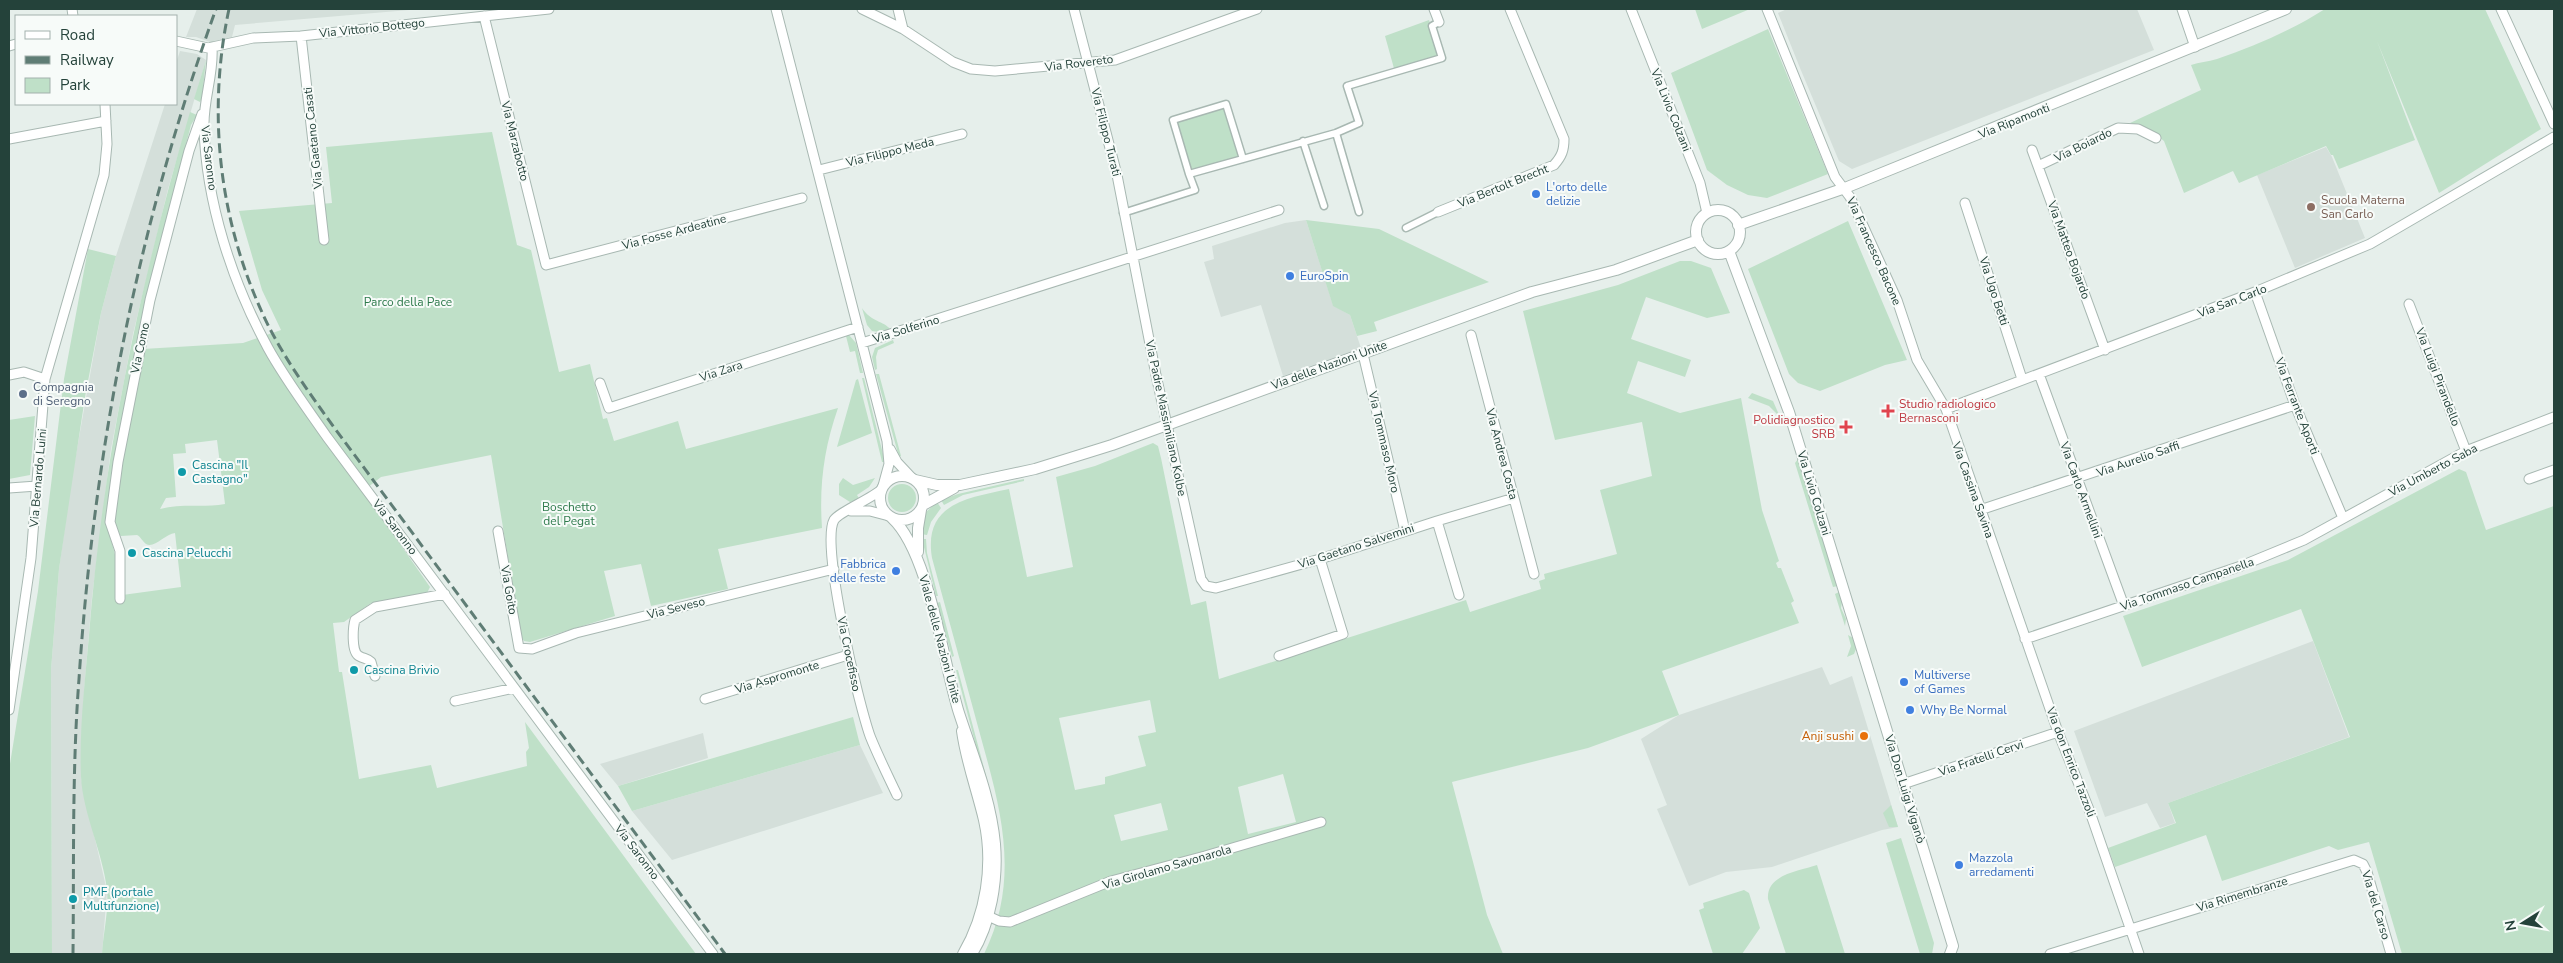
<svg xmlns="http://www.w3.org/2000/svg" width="2563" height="963" viewBox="0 0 2563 963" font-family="'Nunito Sans',sans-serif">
  <rect width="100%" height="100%" fill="#e6efeb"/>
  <path fill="#d4dfda" d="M 197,9 L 421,9 L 235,25 L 232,37 L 210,42 L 196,37 L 186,37 Z
    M 1787,9 L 2137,9 L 2154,50 L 1852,169 L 1839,161 L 1800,68 L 1778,13 Z
    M 180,51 L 197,54 L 206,60 L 168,189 L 133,334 L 111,449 L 92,597 L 84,692 L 81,778 L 107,891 L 102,954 L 52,954 L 51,670 L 59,569 L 71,483 L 101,313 L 116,256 L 165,104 L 176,104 L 176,63 Z
    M 2326,147 L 2332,157 L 2365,238 L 2295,268 L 2257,175 Z
    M 1306,220 L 1333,305 L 1350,315 L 1361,348 L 1283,376 L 1261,305 L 1221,317 L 1204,262 L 1214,259 L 1212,246 L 1285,223 Z
    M 2313,641 L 2349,737 L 2168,803 L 2175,823 L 2160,828 L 2147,803 L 2105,817 L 2074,731 Z
    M 1822,667 L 1830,685 L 1852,676 L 1898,827 L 1882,830 L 1772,867 L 1726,872 L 1689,886 L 1657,809 L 1667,805 L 1641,739 L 1679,715 Z
    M 703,733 L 708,758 L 618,786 L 600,764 Z
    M 860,745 L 883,793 L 672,860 L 632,811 Z"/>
  <path fill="#bfe0c8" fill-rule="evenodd" d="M 1695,9 L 1750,9 L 1702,29 Z
    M 2325,9 L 2485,9 L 2541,129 L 2439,193 L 2377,41 L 2415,140 L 2339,169 L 2333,155 L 2331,155 L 2326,146 L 2239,183 L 2233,171 L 2184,193 L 2164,141 L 2151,131 L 2130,123 L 2201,90 L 2191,65 C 2199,62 2208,62 2217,59 C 2255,46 2292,30 2325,9 Z
    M 1429,20 L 1442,58 L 1395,72 L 1385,36 Z
    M 1768,29 L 1828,174 L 1767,198 L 1748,195 L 1727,185 L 1707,170 L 1671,73 Z
    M 206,60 L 202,98 L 200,102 L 194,99 Z
    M 1226,104 L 1243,159 L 1189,174 L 1173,120 Z
    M 190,112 L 197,115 L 191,125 L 150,283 L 126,398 L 108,528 L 118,566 L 115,596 L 181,587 L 175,533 C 165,534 154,549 146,544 C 142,541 141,537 137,535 L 121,536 L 116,532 L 113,514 L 143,349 L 243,343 L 281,330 L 262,290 L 239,211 L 332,203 L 326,147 L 492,132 L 517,245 L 531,250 L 559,372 L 590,364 L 603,419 L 607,418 L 614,441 L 678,421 L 686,449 L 838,408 C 824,448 819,485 822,528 L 718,549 L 728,589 L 651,606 L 641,564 L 604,571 L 615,616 L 530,642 L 524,641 L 521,636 L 491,455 L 381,477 L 363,491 L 430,587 L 427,593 L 371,603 L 344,622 L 333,623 L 339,672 L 342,672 L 359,779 L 431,765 L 437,788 L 527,766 L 526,752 L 529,748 L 525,722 L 696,954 L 102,954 C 103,934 109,910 107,890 C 103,853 83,814 81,777 C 79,730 85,681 89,635 C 103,457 140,283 190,112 ZM 217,440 L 225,504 C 203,508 182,503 160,509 L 166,498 L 176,497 L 173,454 L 186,453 L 185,444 Z
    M 1306,220 L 1379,229 L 1489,282 L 1374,322 L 1377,331 L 1357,336 L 1350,315 L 1333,306 Z
    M 1848,221 L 1907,360 L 1885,365 L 1820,391 L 1798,383 L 1789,374 L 1748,269 Z
    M 88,249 L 116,256 L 101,313 L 85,397 L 59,569 L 51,670 L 52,954 L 9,954 L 9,770 L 38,591 L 64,379 Z
    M 1680,261 L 1691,261 L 1711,268 L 1730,313 L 1707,318 L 1646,297 L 1631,339 L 1691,360 L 1685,377 L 1638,361 L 1627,393 L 1680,413 L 1741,398 L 1762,510 L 1779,561 L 1776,563 L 1778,568 L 1781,568 L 1794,601 L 1791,603 L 1799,623 L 1662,671 L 1679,715 L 1588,748 L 1452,782 L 1487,915 L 1503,954 L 984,954 C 1025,871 996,795 974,712 C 960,661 946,609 932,558 C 923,503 968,498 1009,489 L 1027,577 L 1073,567 L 1056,477 L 1095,466 L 1153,443 L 1158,446 L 1161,458 L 1191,605 L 1206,601 L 1219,679 L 1466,600 L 1470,612 L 1541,589 L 1539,581 L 1545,579 L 1544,574 L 1617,554 L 1600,490 L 1652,476 L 1642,422 L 1555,440 L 1523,311 L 1618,285 ZM 1150,700 L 1156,732 L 1138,736 L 1146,766 L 1105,777 L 1105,784 L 1075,790 L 1059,718 ZM 1283,774 L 1296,822 L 1248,834 L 1238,787 ZM 1161,803 L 1168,830 L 1121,841 L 1114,815 Z
    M 862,308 C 871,322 884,321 890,329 L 879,332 L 872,331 L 867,325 Z
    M 849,335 L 856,343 L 863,373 L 860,373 L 855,351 L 850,352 L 846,336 Z
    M 893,340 L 894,343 L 878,350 L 876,357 L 877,369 L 875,370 L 872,357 L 875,348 Z
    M 876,374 L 879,374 L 901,456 L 899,457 Z
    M 862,378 L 864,378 L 885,462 L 882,462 Z
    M 858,379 L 872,433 L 837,447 L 856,380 Z
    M 1752,393 L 1773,401 L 1780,417 L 1769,406 L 1748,398 Z
    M 35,416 L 30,475 L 9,479 L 9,420 Z
    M 1798,459 L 1838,586 L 1833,587 L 1795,463 Z
    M 2459,469 L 2466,472 L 2486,530 L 2554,506 L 2554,954 L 2402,954 L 2369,842 L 2338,850 L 2329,846 L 2222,881 L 2206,835 L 2115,867 L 2108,848 L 2176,823 L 2168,803 L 2350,737 L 2301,609 L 2142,667 L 2123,616 L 2288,560 Z
    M 843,478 L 853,485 L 875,478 L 869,487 L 857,495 L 860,500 L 850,502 L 839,495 L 839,484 Z
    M 1024,479 L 1024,481 L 963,495 L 944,505 L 941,500 L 958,494 Z
    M888 498a14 14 0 1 1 28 0a14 14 0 1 1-28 0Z
    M 937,502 L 941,508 L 931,522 L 927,535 L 921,534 L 925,513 Z
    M 922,539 L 926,539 L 927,553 L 938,596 L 936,596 Z
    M 1839,592 L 1842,602 L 1841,608 L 1846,619 L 1845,626 L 1835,594 Z
    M 940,602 L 954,656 L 952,657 L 937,603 Z
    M 1848,635 L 1853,638 L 1856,649 L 1854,654 L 1847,657 L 1851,646 Z
    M 956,670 L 958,670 L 993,802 L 991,803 Z
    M 853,717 L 860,745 L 632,811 L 618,786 Z
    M 1891,805 L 1898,827 L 1889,827 L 1883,813 Z
    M 1901,838 L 1934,943 L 1932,954 L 1920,954 L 1886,843 Z
    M 1817,865 L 1845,954 L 1786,954 L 1768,899 C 1766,874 1800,871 1817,865 Z
    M 1744,890 L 1749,893 L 1760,928 L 1742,954 L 1713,954 L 1699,910 L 1704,908 L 1703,903 Z"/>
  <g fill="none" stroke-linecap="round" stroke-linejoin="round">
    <g stroke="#a8b8b2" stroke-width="9">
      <path id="pedestrian" d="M 1336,133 L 1359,123 L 1347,86 L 1442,58 L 1432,26 L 1439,22
        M 1303,141 L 1324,206
        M 1189,174 L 1173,120 L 1226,104 L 1243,159
        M 1123,213 L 1195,190 L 1189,174 L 1336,133 L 1359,212
        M 1406,228 L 1438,212"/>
    </g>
    <g stroke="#a8b8b2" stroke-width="11">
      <path id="minor" d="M 72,9 L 73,16
        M 776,9 L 887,441 L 889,464 L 883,486
        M 862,9 L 903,29 L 953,62 L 971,69 L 995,71 L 1115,60 L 1257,9
        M 898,9 L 903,29
        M 1074,9 L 1117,175 L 1156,375 L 1201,579 L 1206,586 L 1216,588 L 1320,559 L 1437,521 L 1514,498
        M 1434,9 L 1439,22
        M 1631,9 L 1700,183 L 1707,213
        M 1767,9 L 1835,177 L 1850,197 L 1897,300 L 1917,360 L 1946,409 L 2255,292 L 2370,244 L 2554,137
        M 2182,9 L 2195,47
        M 2501,9 L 2554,124
        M 484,16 L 546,265 L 802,198
        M 301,36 L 324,240
        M 176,41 L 208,48 L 253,38 L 301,36 L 549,9
        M 9,46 L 16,44
        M 212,47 C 214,74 203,100 204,127 C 206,202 232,282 268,348 C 285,379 307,408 327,437 L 713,954
        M 9,139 L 106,121
        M 2032,150 L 2105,350
        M 2038,166 L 2118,128 L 2138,129 L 2156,138
        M 819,170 L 962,134
        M 1965,203 L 2022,379
        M 1438,212 L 1554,165 C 1562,156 1564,150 1564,139 L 1510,9
        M 2255,292 L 2295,405 L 2343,518
        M 2409,304 L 2466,451
        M 1471,335 L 1534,574
        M 862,343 L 1279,210
        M 1363,354 L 1405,531
        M 2039,374 L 2124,606
        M 9,375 L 24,372 L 45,379
        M 600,383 L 609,408 L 858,327
        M 1946,409 L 2058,732 L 2090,812 L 2139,954
        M 890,449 L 897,462 L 912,478
        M 2529,479 L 2554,470
        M 9,488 L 37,486
        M 882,489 C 871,499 839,512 834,520 C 820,545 859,705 870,736 C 878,756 888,776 897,795
        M 1980,510 L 2295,405
        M 851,511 L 870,511 L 889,516
        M 1437,521 L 1459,595
        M 498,531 L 519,648 L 532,649 L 576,633 L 834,569
        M 120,599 L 120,551 L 110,522 L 118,462 L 150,300 L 189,151 L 202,114
        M 2025,639 L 2241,566 L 2304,540 L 2466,451 L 2554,417
        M 1279,656 L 1343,634 L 1320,559
        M 375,676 L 371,662 C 367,658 364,659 359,656 C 351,652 353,627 355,620 L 375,607 L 445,594
        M 705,699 L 848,655
        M 455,701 L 514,688
        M 9,710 L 31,558 L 45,379 L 104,175 L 107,144 L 105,104
        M 1903,784 L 2058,732
        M 988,916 L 999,921 L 1010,922 L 1111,881 L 1205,856 L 1321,822
        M 2050,954 L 2354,860 L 2363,864 L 2367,872 L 2391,954"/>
    </g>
    <g stroke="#a8b8b2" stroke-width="12">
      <path id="tertiary" d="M1696 232a22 22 0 1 1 44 0a22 22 0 1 1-44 0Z
        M 1738,225 L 1845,188 L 2286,9
        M 1729,251 L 1789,412 L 1953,946 L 1950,954
        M880 498a22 22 0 1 1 44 0a22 22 0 1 1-44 0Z
        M 915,480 L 937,485 L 960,485 L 1035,469 L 1112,445 L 1532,292 L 1616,270 L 1698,240
        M 923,505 L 954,488
        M 892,518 C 929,552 943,662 959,713 C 973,756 991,799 995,844 C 998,880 991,923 972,954
        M 918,552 L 918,528 L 921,510
        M 962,731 C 966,761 977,790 984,820 C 994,865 986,915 963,954"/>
    </g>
    <use href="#pedestrian" stroke="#fff" stroke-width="6"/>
    <use href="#minor" stroke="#fff" stroke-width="9"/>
    <use href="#tertiary" stroke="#fff" stroke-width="10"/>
    <path stroke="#5f7d75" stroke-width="3" stroke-dasharray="10 5" stroke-linecap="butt" d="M 229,9 C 206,117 220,228 269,327 C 287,362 310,394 333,426 L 725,954
      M 73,954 C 74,862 72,770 79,679 C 94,450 138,225 216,9"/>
  </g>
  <g fill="#3f7fe0" stroke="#f7fbf9" stroke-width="2">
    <circle cx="1536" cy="194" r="5"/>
    <circle cx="1290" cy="276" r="5"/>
    <circle cx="896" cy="571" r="5"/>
    <circle cx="1904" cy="682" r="5"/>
    <circle cx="1910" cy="710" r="5"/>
    <circle cx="1959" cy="865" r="5"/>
  </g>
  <circle fill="#8d6e63" stroke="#f7fbf9" stroke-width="2" cx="2311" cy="207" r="5"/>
  <circle fill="#5c6f8a" stroke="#f7fbf9" stroke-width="2" cx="23" cy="394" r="5"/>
  <g fill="#e0444e" stroke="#f7fbf9" stroke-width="2">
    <path d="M1885.5 403.5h5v5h5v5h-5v5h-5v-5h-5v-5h5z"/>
    <path d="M1843.5 419.5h5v5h5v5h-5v5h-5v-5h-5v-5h5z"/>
  </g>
  <g fill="#0f9aa8" stroke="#f7fbf9" stroke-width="2">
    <circle cx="182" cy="472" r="5"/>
    <circle cx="132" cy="553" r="5"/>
    <circle cx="354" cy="670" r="5"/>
    <circle cx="73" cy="899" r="5"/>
  </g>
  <circle fill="#e8710a" stroke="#f7fbf9" stroke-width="2" cx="1864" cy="736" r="5"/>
  <g text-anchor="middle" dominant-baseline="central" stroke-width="4" stroke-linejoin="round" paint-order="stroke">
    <g font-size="12" fill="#24423a" stroke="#f7fbf9">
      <text transform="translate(372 28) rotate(-6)">Via Vittorio Bottego</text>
      <text transform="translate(1079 63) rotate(-7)">Via Rovereto</text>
      <text transform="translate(1671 110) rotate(68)">Via Livio Colzani</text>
      <text transform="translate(2014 121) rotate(-22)">Via Ripamonti</text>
      <text transform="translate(1106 132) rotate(76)">Via Filippo Turati</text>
      <text transform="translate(313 138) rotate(-96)">Via Gaetano Casati</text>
      <text transform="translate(515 141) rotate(76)">Via Marzabotto</text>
      <text transform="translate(2083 145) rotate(-26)">Via Boiardo</text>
      <text transform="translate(890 152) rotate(-14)">Via Filippo Meda</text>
      <text transform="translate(209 158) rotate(83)">Via Saronno</text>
      <text transform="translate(1503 186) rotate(-22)">Via Bertolt Brecht</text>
      <text transform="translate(674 232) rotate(-15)">Via Fosse Ardeatine</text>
      <text transform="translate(2069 250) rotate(70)">Via Matteo Bojardo</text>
      <text transform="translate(1874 251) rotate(66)">Via Francesco Bacone</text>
      <text transform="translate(1994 291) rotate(72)">Via Ugo Betti</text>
      <text transform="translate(2232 301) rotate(-21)">Via San Carlo</text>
      <text transform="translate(906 329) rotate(-17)">Via Solferino</text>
      <text transform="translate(140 348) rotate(-78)">Via Como</text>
      <text transform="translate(1329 365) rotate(-20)">Via delle Nazioni Unite</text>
      <text transform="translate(721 371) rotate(-18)">Via Zara</text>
      <text transform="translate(2438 377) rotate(69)">Via Luigi Pirandello</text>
      <text transform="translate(2297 406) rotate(69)">Via Ferrante Aporti</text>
      <text transform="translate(1166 418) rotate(78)">Via Padre Massimiliano Kolbe</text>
      <text transform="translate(1384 442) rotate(77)">Via Tommaso Moro</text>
      <text transform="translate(1502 454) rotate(75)">Via Andrea Costa</text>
      <text transform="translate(2138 459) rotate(-19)">Via Aurelio Saffi</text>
      <text transform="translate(2433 470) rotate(-28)">Via Umberto Saba</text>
      <text transform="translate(38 478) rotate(-85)">Via Bernardo Luini</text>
      <text transform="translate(1973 490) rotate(70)">Via Cassina Savina</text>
      <text transform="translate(2081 490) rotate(70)">Via Carlo Armellini</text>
      <text transform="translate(1814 493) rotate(73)">Via Livio Colzani</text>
      <text transform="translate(395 527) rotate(53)">Via Saronno</text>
      <text transform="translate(1356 546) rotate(-18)">Via Gaetano Salvemini</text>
      <text transform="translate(2187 584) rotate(-19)">Via Tommaso Campanella</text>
      <text transform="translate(509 590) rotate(80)">Via Goito</text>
      <text transform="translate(676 608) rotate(-14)">Via Seveso</text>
      <text transform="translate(940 639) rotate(75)">Viale delle Nazioni Unite</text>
      <text transform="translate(849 654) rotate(78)">Via Crocefisso</text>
      <text transform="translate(777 677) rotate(-17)">Via Aspromonte</text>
      <text transform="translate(1981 758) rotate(-19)">Via Fratelli Cervi</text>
      <text transform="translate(2071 762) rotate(69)">Via don Enrico Tazzoli</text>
      <text transform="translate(1905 789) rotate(73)">Via Don Luigi Viganò</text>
      <text transform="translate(637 852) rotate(53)">Via Saronno</text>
      <text transform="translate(1167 867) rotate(-16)">Via Girolamo Savonarola</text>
      <text transform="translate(2242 894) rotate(-17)">Via Rimembranze</text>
      <text transform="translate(2376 905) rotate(73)">Via del Carso</text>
    </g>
    <g font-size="12" fill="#366cbe" stroke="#f7fbf9" text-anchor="start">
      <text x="1546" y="187">L'orto delle<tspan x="1546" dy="14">delizie</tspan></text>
      <text x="1300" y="276">EuroSpin</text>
      <text x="886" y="564" text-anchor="end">Fabbrica<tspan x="886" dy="14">delle feste</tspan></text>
      <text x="1914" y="675">Multiverse<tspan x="1914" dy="14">of Games</tspan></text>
      <text x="1920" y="710">Why Be Normal</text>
      <text x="1969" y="858">Mazzola<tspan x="1969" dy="14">arredamenti</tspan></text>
    </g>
    <g font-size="12" fill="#785e54" stroke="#f7fbf9" text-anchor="start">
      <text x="2321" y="200">Scuola Materna<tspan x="2321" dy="14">San Carlo</tspan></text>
    </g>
    <g font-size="12" fill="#2d7a4b" stroke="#f7fbf9">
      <text x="408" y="302">Parco della Pace</text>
      <text x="569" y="507">Boschetto<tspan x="569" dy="14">del Pegat</tspan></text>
    </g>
    <g font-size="12" fill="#4e5e75" stroke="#f7fbf9" text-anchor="start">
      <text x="33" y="387">Compagnia<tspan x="33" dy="14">di Seregno</tspan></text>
    </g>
    <g font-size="12" fill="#be3a42" stroke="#f7fbf9" text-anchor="start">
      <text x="1899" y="404">Studio radiologico<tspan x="1899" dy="14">Bernasconi</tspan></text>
      <text x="1835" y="420" text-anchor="end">Polidiagnostico<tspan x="1835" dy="14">SRB</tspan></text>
    </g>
    <g font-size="12" fill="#0d838f" stroke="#f7fbf9" text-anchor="start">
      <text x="192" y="465">Cascina "Il<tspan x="192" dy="14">Castagno"</tspan></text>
      <text x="142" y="553">Cascina Pelucchi</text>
      <text x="364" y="670">Cascina Brivio</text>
      <text x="83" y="892">PMF (portale<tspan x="83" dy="14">Multifunzione)</tspan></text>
    </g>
    <g font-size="12" fill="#c56008" stroke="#f7fbf9" text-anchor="end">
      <text x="1854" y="736">Anji sushi</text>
    </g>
  </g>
  <rect width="2563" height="963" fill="none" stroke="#24423a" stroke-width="20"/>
  <rect x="15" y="15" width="162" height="90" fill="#f7fbf9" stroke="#a3b1ad"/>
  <rect x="25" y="31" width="25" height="8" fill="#ffffff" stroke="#a3b1ad"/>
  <text x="60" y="40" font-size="15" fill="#24423a">Road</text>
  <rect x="25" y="56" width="25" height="8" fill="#5f7d75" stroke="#a3b1ad"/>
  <text x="60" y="65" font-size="15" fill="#24423a">Railway</text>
  <rect x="25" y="78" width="25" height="15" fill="#bfe0c8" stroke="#a3b1ad"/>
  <text x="60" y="90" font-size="15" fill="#24423a">Park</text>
  <g transform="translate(2523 923) rotate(259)" stroke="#f7fbf9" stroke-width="4" paint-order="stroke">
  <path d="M0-4L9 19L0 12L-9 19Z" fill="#24423a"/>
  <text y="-8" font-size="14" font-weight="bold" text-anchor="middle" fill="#24423a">N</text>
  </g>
</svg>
